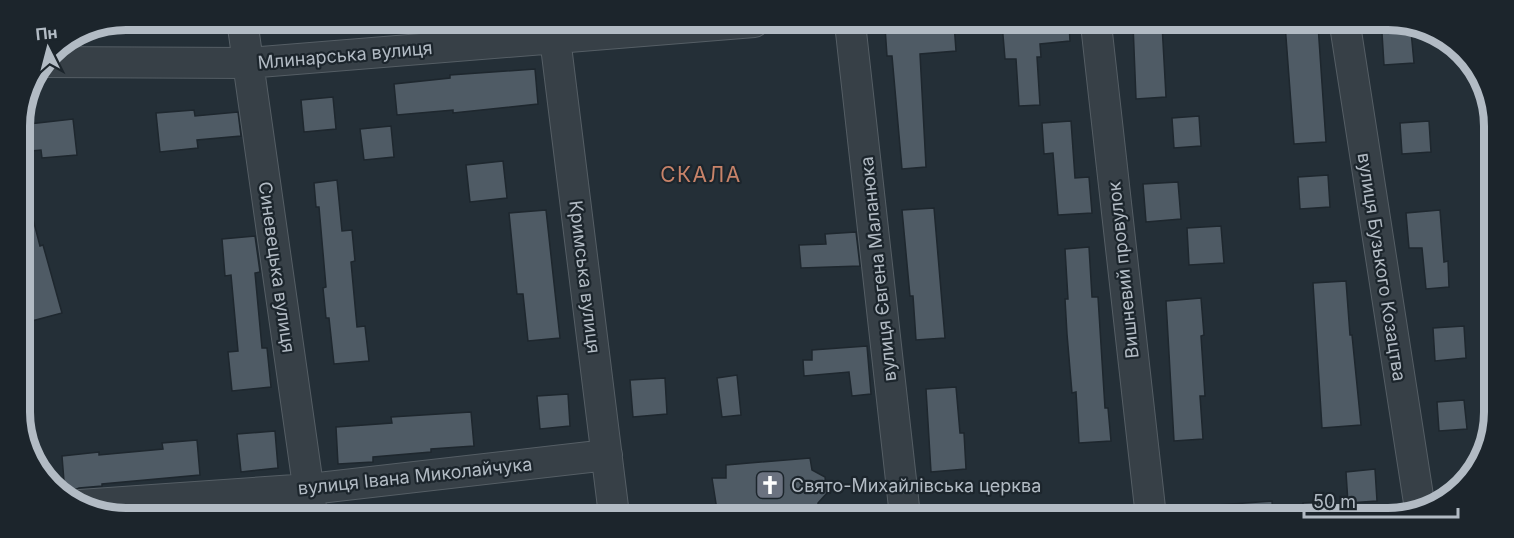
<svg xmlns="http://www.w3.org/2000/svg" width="1514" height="538" viewBox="0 0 1514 538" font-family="Inter,sans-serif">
  <rect width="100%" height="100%" fill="#242f37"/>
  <path fill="#4f5b65" stroke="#1e272e" stroke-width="1.5" d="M 924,23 L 954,23 L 956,51 L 920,54 L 926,167 L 902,169 L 892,56 L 887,56 L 885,27 Z
    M 1002,23 L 1069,24 L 1070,41 L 1040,44 L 1041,57 L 1037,57 L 1040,105 L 1019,106 L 1016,59 L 1005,59 Z
    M 1133,24 L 1162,24 L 1166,97 L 1136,99 Z
    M 1285,24 L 1318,25 L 1326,142 L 1294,144 Z
    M 1411,31 L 1414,63 L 1384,65 L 1382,33 Z
    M 535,69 L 538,104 L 453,113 L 453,110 L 397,115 L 394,84 L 450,78 L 450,75 Z
    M 333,97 L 336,129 L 304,132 L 301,100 Z
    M 194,110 L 195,116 L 238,112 L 241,136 L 197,140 L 198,148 L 160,152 L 156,113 Z
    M 1199,116 L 1201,146 L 1174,148 L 1172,118 Z
    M 73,119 L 77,155 L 42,158 L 41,150 L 20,152 L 20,125 Z
    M 1071,121 L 1075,178 L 1089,177 L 1092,213 L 1058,215 L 1053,153 L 1044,154 L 1042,123 Z
    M 1429,121 L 1431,152 L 1402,154 L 1400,123 Z
    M 391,126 L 394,157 L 364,160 L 360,129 Z
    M 503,161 L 507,198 L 470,202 L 466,165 Z
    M 1328,175 L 1330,207 L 1300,209 L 1298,177 Z
    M 337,180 L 342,231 L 352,230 L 355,261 L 351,262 L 357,327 L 365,326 L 369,361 L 334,364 L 329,318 L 326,318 L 323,288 L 326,287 L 319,207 L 316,207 L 314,183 Z
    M 1178,182 L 1181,219 L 1146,222 L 1143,184 Z
    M 26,192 L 40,246 L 43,245 L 62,313 L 28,322 L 21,293 L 20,193 Z
    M 934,208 L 945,338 L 916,340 L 913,296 L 910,296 L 902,210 Z
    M 546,210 L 560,338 L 528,341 L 523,294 L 517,294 L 509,213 Z
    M 1440,210 L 1444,262 L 1448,261 L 1449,287 L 1426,289 L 1422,248 L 1409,248 L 1406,213 Z
    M 1221,226 L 1224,263 L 1189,265 L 1187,228 Z
    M 856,232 L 860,266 L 801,268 L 799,245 L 826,244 L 825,234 Z
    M 255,236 L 260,272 L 255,273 L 262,348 L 267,348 L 271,387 L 232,391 L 228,352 L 238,351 L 231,275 L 225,276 L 222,239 Z
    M 1089,247 L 1092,297 L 1098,297 L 1105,408 L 1108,408 L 1111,441 L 1079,443 L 1076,392 L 1072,393 L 1067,334 L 1065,299 L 1068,299 L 1065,249 Z
    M 1346,281 L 1350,335 L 1352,335 L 1361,425 L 1322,428 L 1313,283 Z
    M 1201,298 L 1204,335 L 1201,336 L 1205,396 L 1200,396 L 1203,439 L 1174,441 L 1166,301 Z
    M 1464,326 L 1466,358 L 1435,361 L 1433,328 Z
    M 867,346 L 871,394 L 852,396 L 849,372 L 804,376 L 803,360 L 812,360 L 812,350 Z
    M 737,375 L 741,415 L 722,417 L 717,378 Z
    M 665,378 L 667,414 L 633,417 L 630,380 Z
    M 956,387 L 960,433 L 964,433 L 966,469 L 931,472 L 926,389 Z
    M 568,394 L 570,426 L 540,429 L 537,396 Z
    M 1464,400 L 1467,429 L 1439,431 L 1437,402 Z
    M 471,412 L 474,446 L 431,449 L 431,452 L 373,457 L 373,462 L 338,464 L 336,427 L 392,423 L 391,417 Z
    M 275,431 L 278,468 L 241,472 L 237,434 Z
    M 197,440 L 200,475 L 102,484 L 102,486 L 79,488 L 65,494 L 62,456 L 99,452 L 99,455 L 163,449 L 162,443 Z
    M 810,458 L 812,470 L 825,477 L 827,493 L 818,503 L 818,516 L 730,516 L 730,508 L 717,510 L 712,478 L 726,478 L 726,465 Z
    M 1375,469 L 1377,501 L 1348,503 L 1346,472 Z
    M 1272,501 L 1273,518 L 1219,518 L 1219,505 Z
    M 1332,501 L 1334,518 L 1305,518 L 1303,503 Z"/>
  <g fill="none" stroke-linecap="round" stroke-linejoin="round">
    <g stroke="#555e65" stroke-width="32">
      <path id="minor" d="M 242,20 L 312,514
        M 850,23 L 905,516
        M 1096,24 L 1151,517
        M 1345,25 L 1420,509
        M 555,38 L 614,515
        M 43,62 L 248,63 L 754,22
        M 80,505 L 310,489 L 607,455"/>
    </g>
    <use href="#minor" stroke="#374047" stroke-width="30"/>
  </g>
  <defs>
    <g id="church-square" transform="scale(1.5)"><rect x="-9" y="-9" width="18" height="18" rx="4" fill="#6b7280" stroke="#1c252c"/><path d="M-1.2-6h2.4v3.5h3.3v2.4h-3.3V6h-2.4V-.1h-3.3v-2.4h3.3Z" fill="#fff"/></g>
  </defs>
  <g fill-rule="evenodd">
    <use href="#church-square" x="770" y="485"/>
  </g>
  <g text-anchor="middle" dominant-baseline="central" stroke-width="4.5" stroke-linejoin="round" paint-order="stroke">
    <g font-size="18" fill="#b2bbc4" stroke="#1c252c">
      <text transform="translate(345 55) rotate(-5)">Млинарська вулиця</text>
      <text transform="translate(277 267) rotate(82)">Синевецька вулиця</text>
      <text transform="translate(1382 267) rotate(81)">вулиця Бузького Козацтва</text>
      <text transform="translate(878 269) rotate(-96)">вулиця Євгена Маланюка</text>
      <text transform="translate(1123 270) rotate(-96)">Вишневий провулок</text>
      <text transform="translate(585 277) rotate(83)">Кримська вулиця</text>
      <text transform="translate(415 476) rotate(-6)">вулиця Івана Миколайчука</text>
    </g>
    <g font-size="18" fill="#b2bbc4" stroke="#1c252c" text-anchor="start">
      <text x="791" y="485">Свято-Михайлівська церква</text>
    </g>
    <g font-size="21" letter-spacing="1.5" fill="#c88369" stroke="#1c252c">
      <text x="701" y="174">СКАЛА</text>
    </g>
  </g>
  <path d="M0 0H1514V538H0ZM126 30H1388A96 96 0 0 1 1484 126V412A96 96 0 0 1 1388 508H126A96 96 0 0 1 30 412V126A96 96 0 0 1 126 30Z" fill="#1c252c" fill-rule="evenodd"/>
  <path fill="none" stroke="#b2bbc4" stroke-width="8" d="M126 30H1388A96 96 0 0 1 1484 126V412A96 96 0 0 1 1388 508H126A96 96 0 0 1 30 412V126A96 96 0 0 1 126 30Z"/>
  <g transform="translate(48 48) rotate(354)" stroke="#1c252c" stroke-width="4.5" paint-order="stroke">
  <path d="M0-4.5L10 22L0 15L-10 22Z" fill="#b2bbc4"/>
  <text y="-9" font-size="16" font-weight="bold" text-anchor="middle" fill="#b2bbc4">Пн</text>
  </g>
  <path d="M1304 508v9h154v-9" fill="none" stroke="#b2bbc4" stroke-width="3"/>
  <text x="1313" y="508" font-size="18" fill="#b2bbc4" stroke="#1c252c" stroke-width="4.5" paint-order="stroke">50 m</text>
</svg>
